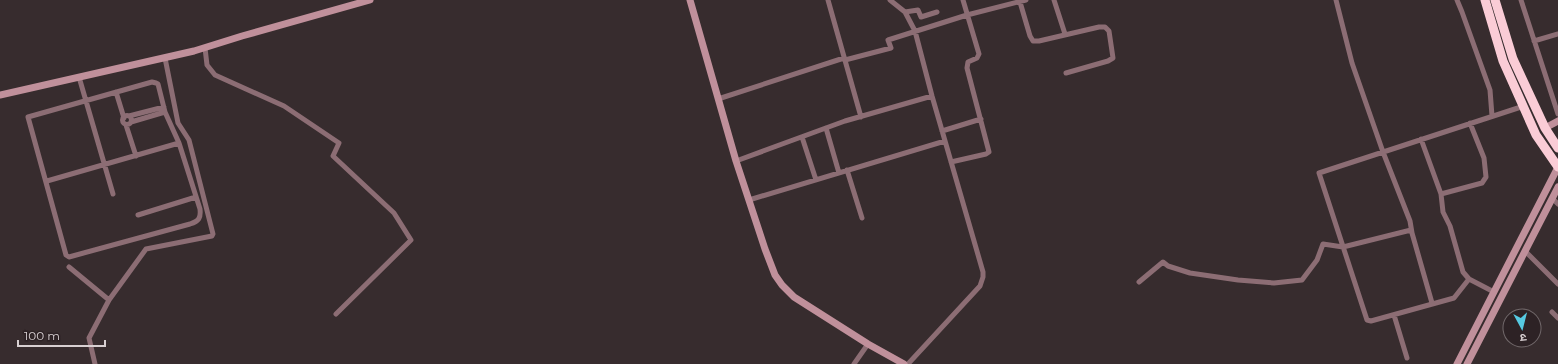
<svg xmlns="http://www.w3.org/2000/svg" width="1558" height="364" viewBox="0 0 1558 364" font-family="Montserrat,'Noto Sans Devanagari',sans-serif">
  <rect width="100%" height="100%" fill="#372c2e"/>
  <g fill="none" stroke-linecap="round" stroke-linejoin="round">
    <path stroke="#8c6d74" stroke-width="5" d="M 828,0 L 861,117
      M 890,0 L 905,12 L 915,31 L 932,96 L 983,272 L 983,277 L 980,286 L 908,364
      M 1054,0 L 1065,34
      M 1336,0 L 1352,63 L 1383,152 L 1410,221 L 1412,233 L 1432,303
      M 1457,0 L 1462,12 L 1490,90 L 1492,116
      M 1521,0 L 1558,114
      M 1020,2 L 1030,36 L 1033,41 L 1039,41 L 1099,27 L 1105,27 L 1109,31 L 1113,58 L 1108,61 L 1066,73
      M 905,12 L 918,10 L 921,17 L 937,12
      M 1534,41 L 1558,34
      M 205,48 L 207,65 L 215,75 L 284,106 L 339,143 L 333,156 L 394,213 L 411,240 L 336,314
      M 845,60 L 891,48 L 888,40 L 967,15 L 1026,0
      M 79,77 L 113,194
      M 152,82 L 156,83 L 158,84 L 165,112 L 179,143 L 200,209 C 201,218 199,221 190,224 L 69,257 L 66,255 L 28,117 Z
      M 116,92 L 124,118
      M 718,99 L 844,58
      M122.5 120a4.5 4.5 0 1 1 9 0a4.5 4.5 0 1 1-9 0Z
      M 129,116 L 164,107
      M 131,122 L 165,112
      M 126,125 L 136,156
      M 826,128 L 839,173
      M 942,131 L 981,119
      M 802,137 L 816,180
      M 1421,139 L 1441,194 L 1443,212 L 1450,226 L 1463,272 L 1469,279 L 1494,292
      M 736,161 L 845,121 L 932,96
      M 951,162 L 986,154 L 989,152 L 967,68 L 968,62 L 977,58 L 979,54 L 963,0
      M 847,170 L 862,218
      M 47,181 L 179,143
      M 1441,194 L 1482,183 L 1486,177 L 1484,158 L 1470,123
      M 1552,198 L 1558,204
      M 749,200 L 945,141
      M 138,215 L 196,197
      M 1525,251 L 1558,284
      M 69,267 L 109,300 L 89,338 L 95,364
      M 1469,279 L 1454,298 L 1371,321 L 1367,320 L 1319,173 L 1524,106
      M 1139,282 L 1163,262 L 1168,266 L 1190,273 L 1238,280 L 1274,283 L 1302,280 L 1317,260 L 1323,244 L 1343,247 L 1411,230
      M 109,300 L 146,249 L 212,236 L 213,234 L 189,140 L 178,123 L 165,58
      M 1552,312 L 1558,318
      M 1394,315 L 1407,358
      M 854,364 L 868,344"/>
    <path stroke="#c0909b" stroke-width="7" d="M 690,0 L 736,161 L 765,249 L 775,275 L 782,285 L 794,297 L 868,344 L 904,364
      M 0,95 L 194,51 L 242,36 L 370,0
      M 1545,128 L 1558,121
      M 1457,364 L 1558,167
      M 1467,364 L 1558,187"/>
    <path stroke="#faccd6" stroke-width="9" d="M 1485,0 L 1503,61 L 1536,135 L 1558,167
      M 1495,0 L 1513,59 L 1545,128 L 1558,148"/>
  </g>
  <g transform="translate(1522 328) rotate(173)"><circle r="19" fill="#2d2225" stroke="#71686a"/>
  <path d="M0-3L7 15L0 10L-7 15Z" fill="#56c9e1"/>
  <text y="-6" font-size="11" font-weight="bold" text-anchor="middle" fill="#d8d0d2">उ</text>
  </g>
  <path d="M18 340v6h87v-6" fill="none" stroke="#d8d0d2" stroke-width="2"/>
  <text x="24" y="340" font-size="12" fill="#d8d0d2" stroke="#2d2225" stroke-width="3" paint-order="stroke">100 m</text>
</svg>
